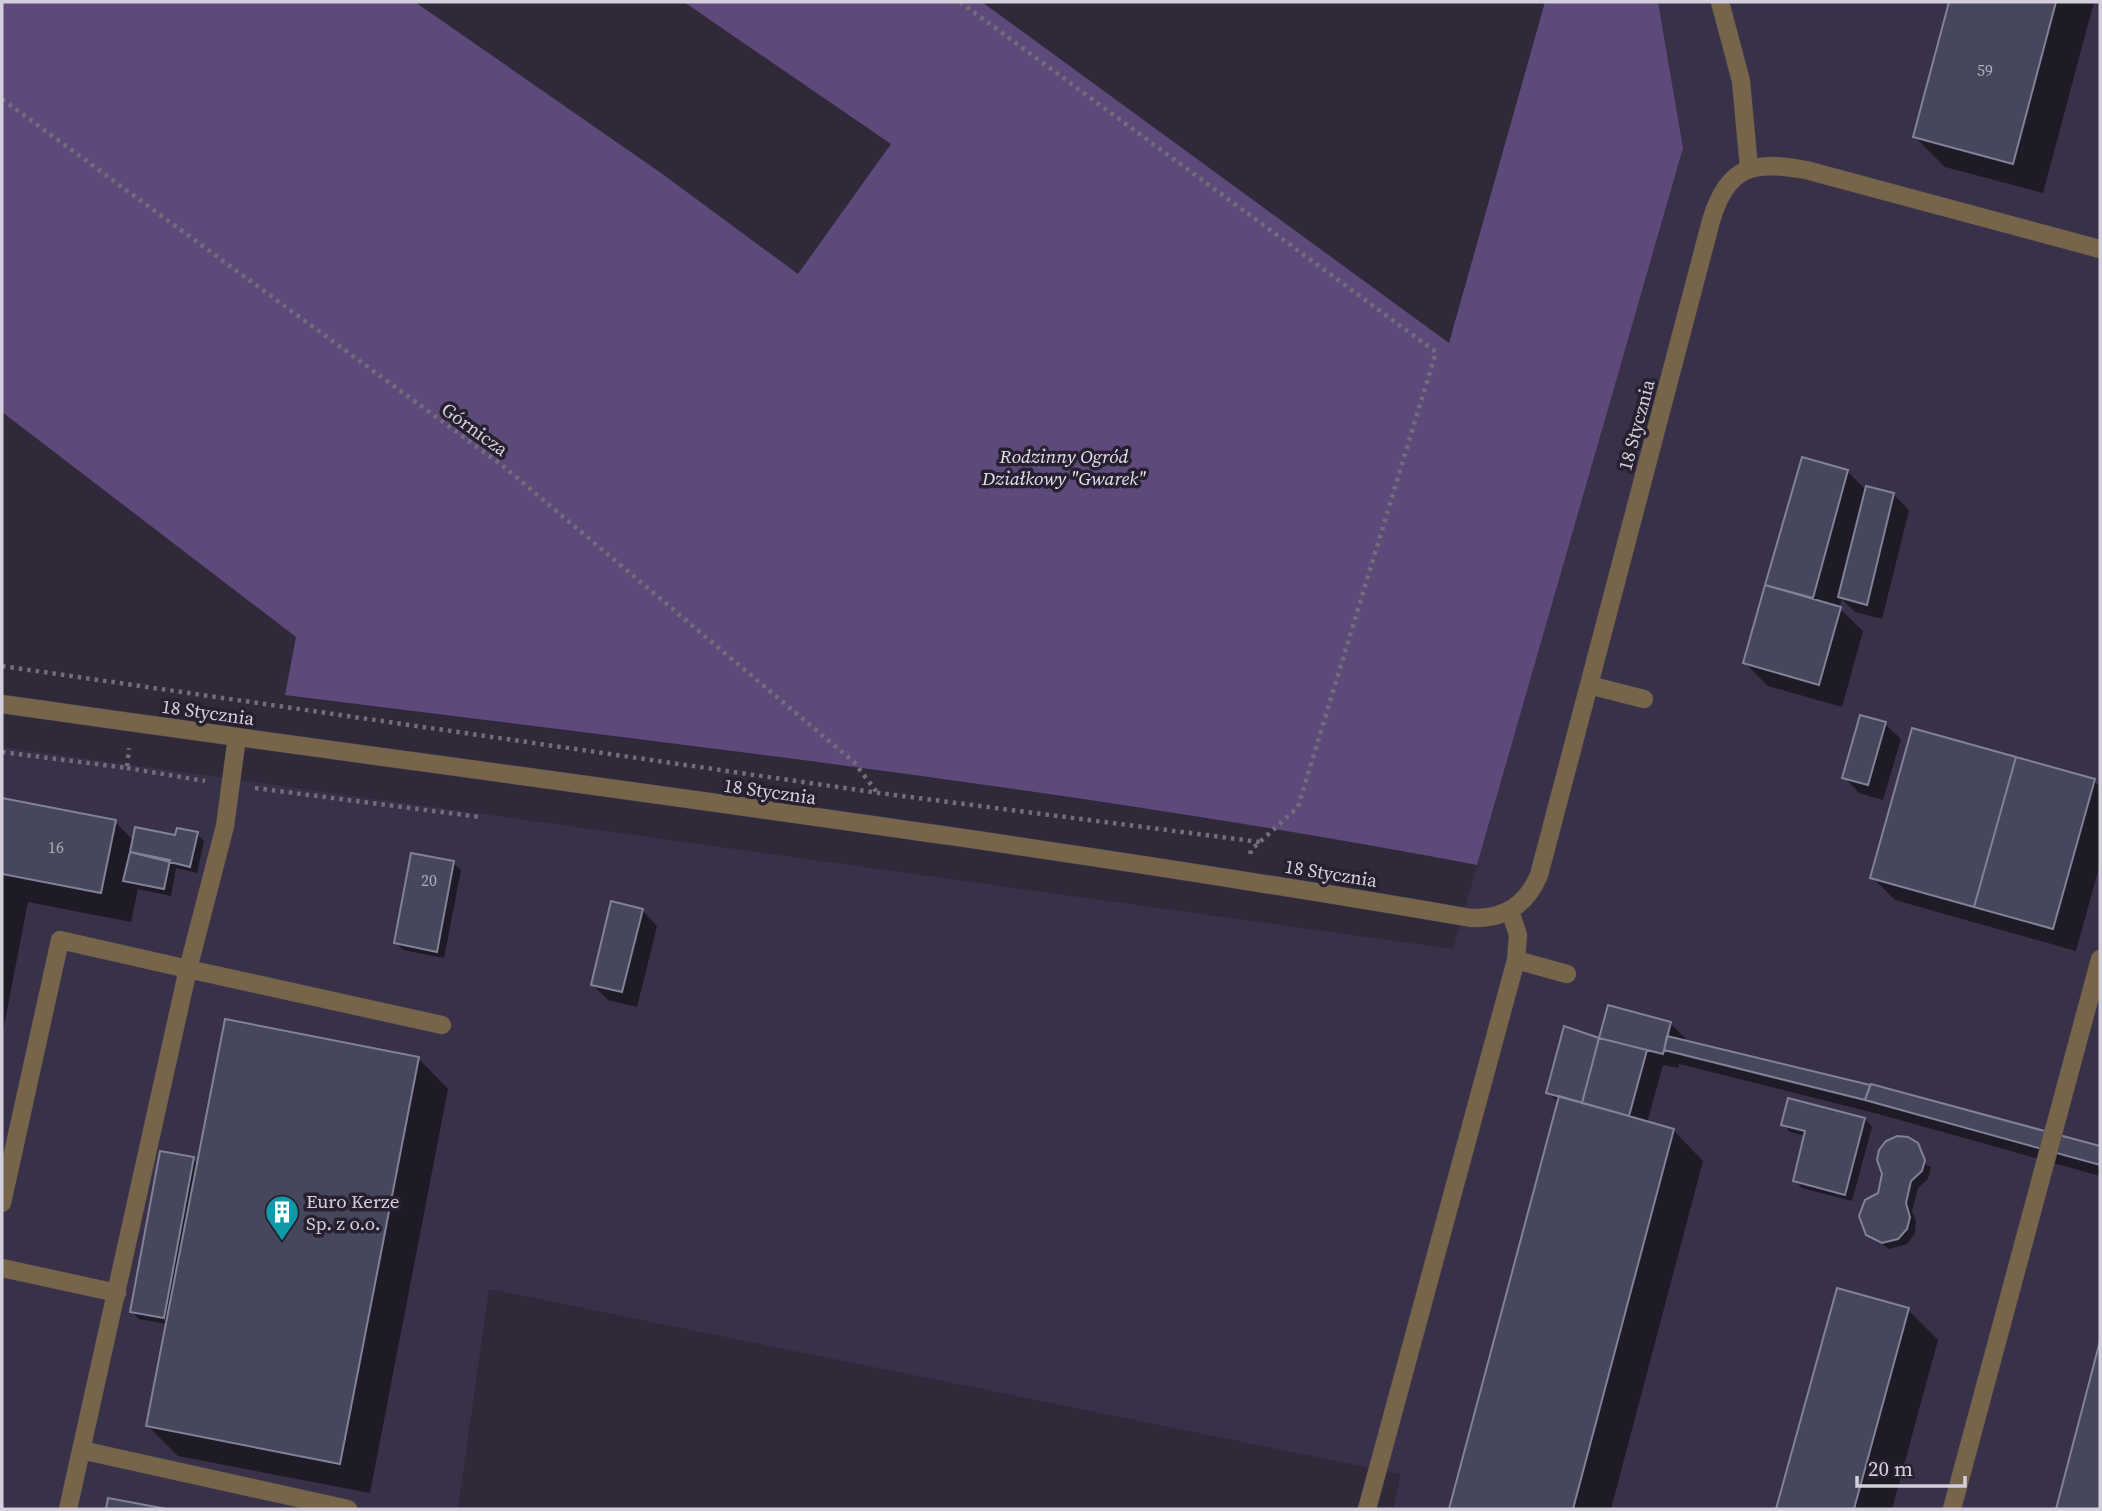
<svg xmlns="http://www.w3.org/2000/svg" width="2102" height="1511" viewBox="0 0 2102 1511" font-family="'Source Serif 4',serif">
  <rect width="100%" height="100%" fill="#30293a"/>
  <path fill="#393148" d="M 1658,2 L 2100,2 L 2100,1509 L 1393,1509 L 1401,1474 L 489,1289 L 458,1509 L 2,1509 L 2,747 L 1453,949 L 1683,148 Z"/>
  <path fill="#5d4a7a" d="M 2,2 L 415,2 L 661,173 L 798,274 L 891,144 L 684,2 L 982,2 L 1449,343 L 1545,2 L 1658,2 L 1683,148 L 1477,865 C 1083,790 683,745 285,695 L 296,637 L 2,412 Z"/>
  <path fill="#0007" d="M 1951,2 L 2094,2 L 2043,193 L 1945,167 L 1915,137 Z
    M 1803,459 L 1848,472 L 1867,491 L 1893,494 L 1909,510 L 1882,619 L 1855,612 L 1842,599 L 1839,608 L 1863,631 L 1842,707 L 1768,686 L 1745,663 Z
    M 1885,724 L 1901,739 L 1883,800 L 1859,793 L 1844,777 Z
    M 2094,781 L 2100,787 L 2100,864 L 2076,951 L 1895,900 L 1872,877 Z
    M 2,799 L 115,822 L 134,841 L 197,834 L 204,841 L 197,873 L 176,868 L 171,896 L 138,889 L 131,922 L 28,902 L 2,1036 Z
    M 453,863 L 461,870 L 444,958 L 403,950 L 396,943 Z
    M 642,910 L 657,926 L 637,1007 L 608,1000 L 593,985 Z
    M 1670,1023 L 1686,1039 L 1685,1042 L 1871,1086 L 2100,1147 L 2100,1176 L 1882,1115 L 1679,1064 L 1678,1068 L 1663,1065 L 1647,1123 L 1673,1130 L 1703,1161 L 1611,1509 L 1451,1509 L 1559,1103 L 1548,1093 L 1600,1040 Z
    M 418,1058 L 448,1089 L 370,1493 L 178,1456 L 148,1426 L 167,1324 L 139,1319 L 131,1311 L 193,1159 L 198,1164 Z
    M 1865,1119 L 1872,1127 L 1852,1201 L 1802,1188 L 1795,1180 L 1806,1136 L 1790,1132 L 1783,1124 Z
    M 1916,1146 L 1927,1166 L 1931,1166 L 1928,1179 L 1918,1188 L 1912,1211 L 1916,1221 L 1915,1233 L 1907,1244 L 1889,1249 L 1872,1237 L 1879,1194 Z
    M 1838,1290 L 1908,1310 L 1938,1340 L 1892,1509 L 1778,1509 Z
    M 2100,1348 L 2100,1509 L 2057,1509 Z"/>
  <path fill="#46475a" stroke="#818297" stroke-width="2" d="M 1949,2 L 2056,2 L 2013,164 L 1913,137 Z
    M 1802,457 L 1848,470 L 1813,598 L 1765,585 Z
    M 1866,486 L 1894,493 L 1867,605 L 1838,597 Z
    M 1765,585 L 1841,607 L 1819,685 L 1743,663 Z
    M 1860,715 L 1886,722 L 1868,785 L 1842,778 Z
    M 1912,728 L 2016,757 L 1974,907 L 1870,878 Z
    M 2016,757 L 2095,779 L 2053,929 L 1974,907 Z
    M 2,798 L 116,820 L 101,893 L 2,874 Z
    M 135,827 L 175,835 L 177,828 L 198,832 L 190,867 L 130,852 Z
    M 130,852 L 170,860 L 164,889 L 123,881 Z
    M 411,853 L 454,861 L 437,952 L 394,943 Z
    M 611,901 L 643,909 L 622,992 L 591,985 Z
    M 1608,1005 L 1671,1022 L 1663,1054 L 1599,1038 Z
    M 225,1019 L 419,1057 L 340,1464 L 146,1426 Z
    M 1564,1026 L 1599,1038 L 1582,1103 L 1546,1093 Z
    M 1667,1036 L 1870,1085 L 1865,1100 L 1664,1050 Z
    M 1599,1038 L 1647,1050 L 1629,1116 L 1582,1103 Z
    M 1871,1084 L 2100,1146 L 2100,1165 L 1865,1100 Z
    M 1559,1096 L 1674,1129 L 1573,1509 L 1449,1509 Z
    M 1788,1098 L 1865,1118 L 1845,1195 L 1793,1181 L 1805,1131 L 1781,1125 Z
    M 1897,1136 L 1908,1137 L 1918,1143 L 1925,1160 L 1922,1171 L 1911,1181 L 1906,1203 L 1910,1217 L 1907,1229 L 1898,1239 L 1882,1243 L 1866,1235 L 1859,1216 L 1865,1200 L 1878,1193 L 1882,1174 L 1877,1160 L 1879,1150 L 1886,1141 Z
    M 160,1151 L 194,1157 L 164,1318 L 130,1312 Z
    M 1837,1288 L 1909,1308 L 1854,1509 L 1776,1509 Z
    M 2100,1341 L 2100,1509 L 2056,1509 Z
    M 108,1498 L 167,1509 L 106,1509 Z"/>
  <g fill="none" stroke-linecap="round" stroke-linejoin="round">
    <g stroke="#4a4454" stroke-width="19">
      <path id="minor" d="M 1720,2 L 1741,81 L 1749,168
        M 1589,685 L 1644,699
        M 2,704 C 492,774 983,834 1471,918 C 1504,919 1526,906 1539,875 L 1711,221 C 1727,166 1753,160 1806,170 L 2100,249
        M 237,737 L 225,826 L 188,969 L 442,1025
        M 1516,960 L 1567,974
        M 2,1203 L 60,940 L 188,969 L 68,1509
        M 2,1268 L 117,1293
        M 81,1450 L 348,1509
        M 1367,1509 L 1516,960 L 1518,935 L 1510,911
        M 1952,1509 L 2100,959"/>
    </g>
    <path stroke="#726c7b" stroke-width="4.5" stroke-dasharray="3.5 5" stroke-linecap="butt" d="M 960,2 L 1436,352 L 1298,807 L 1251,850 L 1250,855
      M 2,99 L 503,466 L 854,762 L 879,795
      M 2,666 L 879,793 L 1260,842
      M 2,752 L 127,768 L 129,748
      M 127,768 L 205,781
      M 255,788 L 480,817"/>
    <use href="#minor" stroke="#76654a" stroke-width="18"/>
  </g>
  <defs>
    <g id="building-pin" transform="scale(1.75)"><path d="M0 17L-7.5 6A9.5 9.5 0 1 1 7.5 6Z" fill="#0f9aa8" stroke="#262030"/><path d="M-4-6H4V6H1V3H-1V6H-4ZM-2.5-4.3h1.7v1.8h-1.7ZM.8-4.3h1.7v1.8H.8ZM-2.5-1h1.7V.8h-1.7ZM.8-1h1.7V.8H.8Z" fill="#fff"/></g>
  </defs>
  <g fill-rule="evenodd">
    <use href="#building-pin" x="282" y="1212"/>
  </g>
  <g text-anchor="middle" dominant-baseline="central" stroke-width="7" stroke-linejoin="round" paint-order="stroke">
    <g font-size="16" fill="#b0aebb">
      <text x="1985" y="70">59</text>
      <text x="56" y="847">16</text>
      <text x="429" y="880">20</text>
    </g>
    <g font-size="19" fill="#d4d0db" stroke="#262030">
      <text transform="translate(1636 425) rotate(-75)">18 Stycznia</text>
      <text transform="translate(475 429) rotate(36)">Górnicza</text>
      <text transform="translate(208 712) rotate(8)">18 Stycznia</text>
      <text transform="translate(770 791) rotate(8)">18 Stycznia</text>
      <text transform="translate(1331 873) rotate(9)">18 Stycznia</text>
    </g>
    <g font-size="19" font-style="italic" fill="#e7e0f3" stroke="#262030">
      <text x="1064" y="456">Rodzinny Ogród<tspan x="1064" dy="22">Działkowy "Gwarek"</tspan></text>
    </g>
    <g font-size="19" fill="#d4d0db" stroke="#262030" text-anchor="start">
      <text x="306" y="1201">Euro Kerze<tspan x="306" dy="22">Sp. z o.o.</tspan></text>
    </g>
  </g>
  <rect width="2102" height="1511" fill="none" stroke="#d4d0db" stroke-width="7"/>
  <path d="M1857 1476v10h108v-10" fill="none" stroke="#d4d0db" stroke-width="3.5"/>
  <text x="1868" y="1476" font-size="21" fill="#d4d0db" stroke="#262030" stroke-width="5" paint-order="stroke">20 m</text>
</svg>
